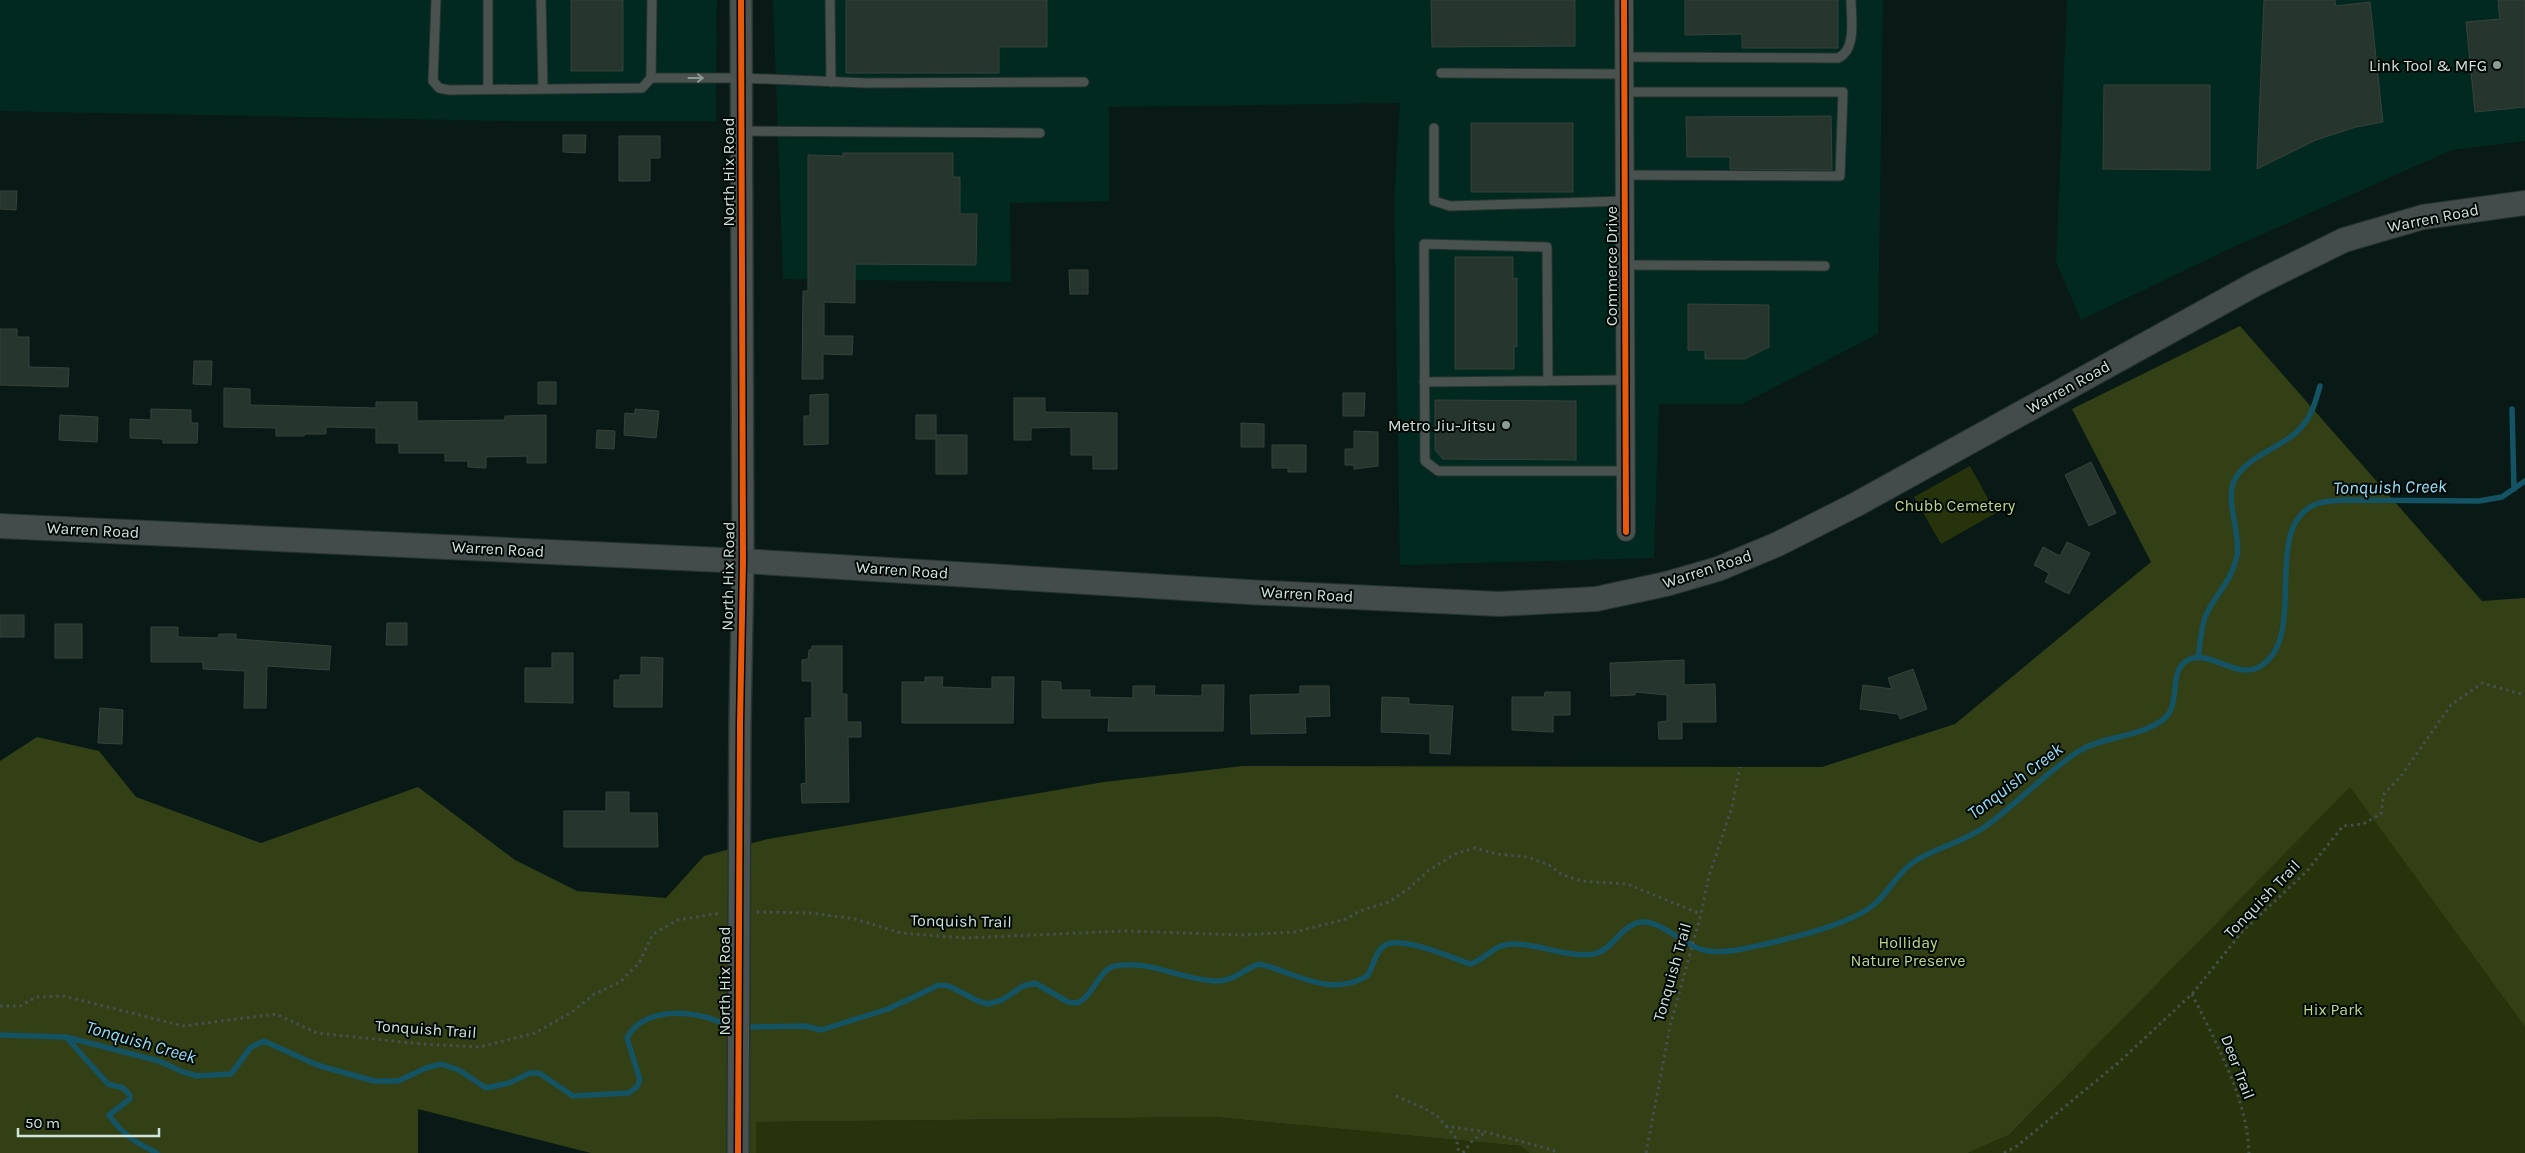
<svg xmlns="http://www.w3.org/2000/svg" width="2525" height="1153" viewBox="0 0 2525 1153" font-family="Karla,sans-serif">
  <rect width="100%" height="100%" fill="#091a16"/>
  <path fill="#01291f" d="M 0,0 L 717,0 L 716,121 L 514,121 L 0,111 Z
    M 773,0 L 1883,0 L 1878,334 L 1742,404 L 1659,404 L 1654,558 L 1400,565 L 1394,199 L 1400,103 L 1109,107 L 1109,201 L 1010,203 L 1011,282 L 783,279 Z
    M 2067,0 L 2525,0 L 2525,141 L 2452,150 L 2225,251 L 2081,320 L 2056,262 Z"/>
  <path fill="#27330a" d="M 1970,466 L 1996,513 L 1941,544 L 1914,497 Z
    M 2350,786 L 2525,1027 L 2525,1153 L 1968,1153 L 2009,1135 Z
    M 1215,1117 L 1520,1146 L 1529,1153 L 756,1153 L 756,1122 Z"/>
  <path fill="#333f15" d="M 2240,326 L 2482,601 L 2525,598 L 2525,1027 L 2350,787 L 2009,1135 L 1968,1153 L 1529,1153 L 1520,1146 L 1215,1117 L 756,1122 L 756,1153 L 591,1153 L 418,1109 L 418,1153 L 0,1153 L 0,761 L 37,737 L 99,751 L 136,797 L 261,843 L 418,787 L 515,860 L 577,891 L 666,898 L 704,856 L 768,839 L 1104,782 L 1243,766 L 1822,767 L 1955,724 L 2151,562 L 2072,409 Z"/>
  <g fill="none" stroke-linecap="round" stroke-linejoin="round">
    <path stroke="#135364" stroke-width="5.5" d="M 2512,409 L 2514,489
      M 2198,658 C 2200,645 2201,629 2205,617 C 2214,595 2231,584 2237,556 C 2241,534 2225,500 2234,481 C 2248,453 2286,448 2304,424 C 2313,413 2316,399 2320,386
      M 744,1027 L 805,1026 L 821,1030 L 888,1009 L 939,985 L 949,986 L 978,1001 L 988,1004 L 1002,1000 L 1023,986 L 1035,983 L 1068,1002 L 1077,1003 C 1094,996 1098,970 1115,966 C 1149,959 1184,981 1218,981 C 1235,981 1244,968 1260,964 C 1295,973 1331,998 1367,976 C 1373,968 1375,952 1384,946 C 1399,934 1452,958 1470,964 C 1485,960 1493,945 1510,944 C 1538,943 1566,958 1594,954 C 1613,950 1621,925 1641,922 C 1662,920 1686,948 1708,951 C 1728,954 1751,947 1770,943 C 1800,936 1853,923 1876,903 C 1890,890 1898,872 1915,861 C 1938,847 1964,842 1986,826 C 2018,803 2046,772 2079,751 C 2106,735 2139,738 2164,719 C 2181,705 2169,673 2185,662 C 2207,645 2236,682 2261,666 C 2309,635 2261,529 2314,505 C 2322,501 2332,501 2342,500 L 2479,501 L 2502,497 L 2525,481
      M 0,1035 L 66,1037 L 159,1061 L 183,1072 L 197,1076 L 231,1074 L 251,1047 L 264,1041 L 317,1065 L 374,1081 L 398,1081 L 426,1068 L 441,1064 L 459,1070 L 486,1088 L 509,1083 L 530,1073 L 539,1073 L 573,1096 L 628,1093 L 636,1088 L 640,1080 L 627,1038 C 641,1011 678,1010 705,1017 C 715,1019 724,1025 734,1026
      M 66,1037 L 108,1084 L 123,1088 L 130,1095 L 130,1099 L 109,1115 C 122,1134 136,1143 157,1153"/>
  </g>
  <path fill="#26352d" stroke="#37423c" d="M 571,0 L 623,0 L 623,71 L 571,71 Z
    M 846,0 L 1047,0 L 1047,47 L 999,47 L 999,73 L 846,73 Z
    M 1431,0 L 1575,0 L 1575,46 L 1432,47 Z
    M 1685,0 L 1838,0 L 1838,48 L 1742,48 L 1742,34 L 1685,35 Z
    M 2264,0 L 2335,0 L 2336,6 L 2370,2 L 2383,122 L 2356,127 L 2316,140 L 2257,169 Z
    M 2498,0 L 2525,0 L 2525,107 L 2475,112 L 2466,22 L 2500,19 Z
    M 2104,85 L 2210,85 L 2210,170 L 2103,169 Z
    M 1831,116 L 1832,170 L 1730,169 L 1730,157 L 1687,157 L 1686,117 Z
    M 1471,123 L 1573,123 L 1573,192 L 1471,192 Z
    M 563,135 L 586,135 L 585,153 L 563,152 Z
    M 619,136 L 660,136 L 660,158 L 650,158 L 650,181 L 619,181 Z
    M 843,153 L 953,153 L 953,177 L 960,177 L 960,214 L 977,214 L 976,265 L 855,264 L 855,303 L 824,302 L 824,336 L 853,336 L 852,355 L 823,354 L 823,379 L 802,379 L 803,291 L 808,291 L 808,155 L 843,156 Z
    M 0,191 L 17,191 L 16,210 L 0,209 Z
    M 1455,257 L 1513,257 L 1513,279 L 1517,278 L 1517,346 L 1514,347 L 1514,369 L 1455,369 Z
    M 1069,270 L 1088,270 L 1088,294 L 1070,294 Z
    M 1688,304 L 1769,305 L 1769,347 L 1745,359 L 1705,359 L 1705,350 L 1688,350 Z
    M 0,329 L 17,329 L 17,337 L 29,337 L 29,367 L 69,368 L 68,387 L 0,385 Z
    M 194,361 L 212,361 L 211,385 L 193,384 Z
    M 538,382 L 556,382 L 556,404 L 538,404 Z
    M 224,388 L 250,389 L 250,405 L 376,408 L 376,402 L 417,402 L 417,421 L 505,420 L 505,416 L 546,415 L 546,463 L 527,463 L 527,456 L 486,457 L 486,468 L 468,467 L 468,461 L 445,461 L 445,453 L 399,453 L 399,443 L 376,443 L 376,428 L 326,427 L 326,434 L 305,434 L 304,436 L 276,436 L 276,428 L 224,427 Z
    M 1343,393 L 1365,393 L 1364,416 L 1343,416 Z
    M 828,394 L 828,444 L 804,445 L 804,416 L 810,416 L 810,395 Z
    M 1014,398 L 1045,398 L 1045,412 L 1117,413 L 1117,469 L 1093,469 L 1093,455 L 1071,455 L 1071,427 L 1031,428 L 1031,440 L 1014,440 Z
    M 1435,400 L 1576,401 L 1576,460 L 1443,459 L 1435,450 Z
    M 151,409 L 191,410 L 191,423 L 198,423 L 197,443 L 163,443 L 163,439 L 130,438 L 130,419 L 151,420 Z
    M 635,409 L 659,411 L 656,438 L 624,435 L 625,413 L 635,414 Z
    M 60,415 L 98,417 L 97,442 L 59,440 Z
    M 916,415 L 936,415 L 936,437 L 936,435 L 967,435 L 967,474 L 936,474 L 936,439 L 916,439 Z
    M 1241,423 L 1264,424 L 1264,447 L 1241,447 Z
    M 597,430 L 615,431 L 614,449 L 596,448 Z
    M 1354,431 L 1378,432 L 1378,466 L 1354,469 L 1354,465 L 1345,465 L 1345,449 L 1354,449 Z
    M 1272,445 L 1306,445 L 1306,472 L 1288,472 L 1288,468 L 1272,468 Z
    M 2091,462 L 2116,513 L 2089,526 L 2065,475 Z
    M 2067,542 L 2090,553 L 2069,594 L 2045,582 L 2049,573 L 2034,565 L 2043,547 L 2060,556 Z
    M 0,615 L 24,615 L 24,637 L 0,637 Z
    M 387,623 L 407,623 L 407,645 L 386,645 Z
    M 55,624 L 82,624 L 82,658 L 55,658 Z
    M 151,627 L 178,627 L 178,637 L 218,638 L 219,634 L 236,634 L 236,639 L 331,646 L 329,670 L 267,666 L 266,708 L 244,708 L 245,671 L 203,669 L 203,662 L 151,662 Z
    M 812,646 L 842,646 L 842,694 L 847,694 L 847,722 L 861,722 L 861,737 L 848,737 L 848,739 L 849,802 L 802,803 L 801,784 L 806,783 L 805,718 L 812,718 L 812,681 L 802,681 L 802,660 L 808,659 L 809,650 L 812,650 Z
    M 552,653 L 573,653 L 573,703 L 525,702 L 525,668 L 552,668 Z
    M 641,657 L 663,658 L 662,707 L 614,707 L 614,680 L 620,680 L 620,675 L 641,675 Z
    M 1684,660 L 1684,685 L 1715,684 L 1716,722 L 1682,722 L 1682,739 L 1659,739 L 1658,722 L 1667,721 L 1667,695 L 1635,692 L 1635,695 L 1611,696 L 1610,663 Z
    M 1913,669 L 1927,709 L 1900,719 L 1898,714 L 1860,709 L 1863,685 L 1892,689 L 1888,678 Z
    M 925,677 L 943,677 L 942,687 L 992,689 L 992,677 L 1014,677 L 1013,723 L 902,723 L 902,682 L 925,682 Z
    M 1042,681 L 1061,682 L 1061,690 L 1090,690 L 1090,697 L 1133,698 L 1133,686 L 1155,686 L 1154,695 L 1202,696 L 1202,685 L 1224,685 L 1223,731 L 1108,731 L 1109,718 L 1042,718 Z
    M 1300,686 L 1329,686 L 1330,716 L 1305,717 L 1306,733 L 1251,734 L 1250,695 L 1300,694 Z
    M 1545,692 L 1570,692 L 1570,715 L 1553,715 L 1553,732 L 1512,730 L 1512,697 L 1544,697 Z
    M 1382,697 L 1409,698 L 1409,704 L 1453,706 L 1450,754 L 1430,753 L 1430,734 L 1381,732 Z
    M 100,708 L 123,710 L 122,744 L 98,743 Z
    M 606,792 L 629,792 L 629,813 L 657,813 L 658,847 L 564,847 L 564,811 L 606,811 Z"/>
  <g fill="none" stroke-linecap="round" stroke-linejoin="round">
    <g stroke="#273431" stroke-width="11">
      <path id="service" d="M 436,0 L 433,81 L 439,88 L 449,90 L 642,88 L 651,78 L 652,0
        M 488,0 L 488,89
        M 541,0 L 543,89
        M 830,0 L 831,82
        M 1625,57 L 1838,58 C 1857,50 1851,17 1851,0
        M 1441,73 L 1625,74
        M 651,78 L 742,78 L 866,83 L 1084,82
        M 1625,92 L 1843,92 L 1840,176 L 1625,175
        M 1434,128 L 1434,201 L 1450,206 L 1625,201
        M 741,131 L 1040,133
        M 1625,265 L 1825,266
        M 1548,381 L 1547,247 L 1424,244 L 1425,461 L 1438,471 L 1626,471
        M 1424,382 L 1625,380"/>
    </g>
    <g stroke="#273431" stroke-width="20">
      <path id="minor" d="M 1624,0 L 1626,532"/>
    </g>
    <g stroke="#273431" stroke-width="24">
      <path id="tertiary" d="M 738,1153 L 740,723 L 743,561 L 741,0"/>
    </g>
    <g stroke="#273431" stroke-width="26">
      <path id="secondary" d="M 0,526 L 743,561 L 1248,592 L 1499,604 L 1596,599 L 1666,584 L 1718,569 L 1778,544 L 1857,504 L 2257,283 L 2344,240 L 2423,217 L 2525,203"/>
    </g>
    <path stroke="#46504e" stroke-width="3" stroke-dasharray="2.5 4" stroke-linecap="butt" d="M 757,912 L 811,913 L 855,919 L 901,933 L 965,938 L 1126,931 L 1242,935 L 1295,932 L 1346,919 L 1360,911 L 1389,902 L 1408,889 L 1428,871 L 1455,854 L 1475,848 L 1497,854 L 1528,857 L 1549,865 L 1561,874 L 1581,881 L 1627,884 L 1701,914
      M 2192,994 C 2215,1041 2248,1100 2249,1153
      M 0,1006 L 20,1006 L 36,997 L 64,996 L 183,1026 L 276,1014 L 317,1033 L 422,1044 L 480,1047 L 535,1033 L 572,1012 L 593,995 L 620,982 L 639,963 L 653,934 L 678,920 L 721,913
      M 1396,1096 L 1422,1107 L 1437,1116 L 1446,1126 L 1486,1132 L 1553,1150 L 1556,1153
      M 1446,1126 L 1456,1138 L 1459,1153
      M 1463,1153 L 1473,1140 L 1486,1132
      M 1646,1153 L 1670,1026 L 1701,914 L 1709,876 L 1732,807 L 1740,767
      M 2004,1153 L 2017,1146 L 2118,1063 L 2192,994 L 2242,932 L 2307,871 L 2343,826 L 2363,824 L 2381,814 L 2384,794 L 2401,776 L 2451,705 L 2482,683 L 2525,695"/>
    <use href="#service" stroke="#4a5250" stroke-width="9"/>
    <use href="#minor" stroke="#4a5250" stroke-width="18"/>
    <use href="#tertiary" stroke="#4a5250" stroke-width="21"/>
    <use href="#secondary" stroke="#434b4b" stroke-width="24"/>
    <g stroke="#010805" stroke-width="9">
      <path id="cycleway" d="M 1624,0 L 1626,532
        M 738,1153 L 740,723 L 743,561 L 741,0"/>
    </g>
    <use href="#cycleway" stroke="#e8590c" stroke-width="6"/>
  </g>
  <defs><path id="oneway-shaft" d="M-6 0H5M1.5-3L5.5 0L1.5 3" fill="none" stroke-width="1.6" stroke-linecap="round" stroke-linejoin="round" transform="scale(1.25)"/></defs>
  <use stroke="#8e9a96" href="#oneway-shaft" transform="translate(696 78)"/>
  <g fill="#8b9d97" stroke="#010805" stroke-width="2">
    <circle cx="2497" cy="65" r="5"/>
    <circle cx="1506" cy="425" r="5"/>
  </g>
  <g text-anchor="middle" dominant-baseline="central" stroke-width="4" stroke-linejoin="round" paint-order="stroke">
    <g font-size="16" fill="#d1e3dc" stroke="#010805" text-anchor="end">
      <text x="2487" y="65">Link Tool &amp; MFG</text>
      <text x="1496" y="425">Metro Jiu-Jitsu</text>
    </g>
    <g font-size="16" fill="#d1e3dc" stroke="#010805">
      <text transform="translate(728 172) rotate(-90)">North Hix Road</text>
      <text transform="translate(2433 218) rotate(-11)">Warren Road</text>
      <text transform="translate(1611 266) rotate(-90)">Commerce Drive</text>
      <text transform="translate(2068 387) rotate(-29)">Warren Road</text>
      <text transform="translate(93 530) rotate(3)">Warren Road</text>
      <text transform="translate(498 549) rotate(3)">Warren Road</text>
      <text transform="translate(1707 569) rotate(-18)">Warren Road</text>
      <text transform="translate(902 570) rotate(4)">Warren Road</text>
      <text transform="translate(728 576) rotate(-89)">North Hix Road</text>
      <text transform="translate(1307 594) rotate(3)">Warren Road</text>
      <text transform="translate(2262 899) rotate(-46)">Tonquish Trail</text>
      <text transform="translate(961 921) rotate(1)">Tonquish Trail</text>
      <text transform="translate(1672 972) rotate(-74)">Tonquish Trail</text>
      <text transform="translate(724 981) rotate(-90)">North Hix Road</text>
      <text transform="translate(426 1029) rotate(4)">Tonquish Trail</text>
      <text transform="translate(2238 1067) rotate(69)">Deer Trail</text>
    </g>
    <g font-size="16" fill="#c1d78b" stroke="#010805">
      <text x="1955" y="505">Chubb Cemetery</text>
      <text x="1908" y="942">Holliday<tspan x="1908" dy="18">Nature Preserve</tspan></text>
      <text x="2333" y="1009">Hix Park</text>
    </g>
    <g font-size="18" font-style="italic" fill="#95e0f9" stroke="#010805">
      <text transform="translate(2390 487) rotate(-1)">Tonquish Creek</text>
      <text transform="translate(2015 781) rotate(-37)">Tonquish Creek</text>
      <text transform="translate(141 1042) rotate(16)">Tonquish Creek</text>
    </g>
  </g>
  <path d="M18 1128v8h141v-8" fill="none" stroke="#d1e3dc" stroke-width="2.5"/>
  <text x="25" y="1128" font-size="15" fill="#d1e3dc" stroke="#010805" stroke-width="4" paint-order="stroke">50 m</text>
</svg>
